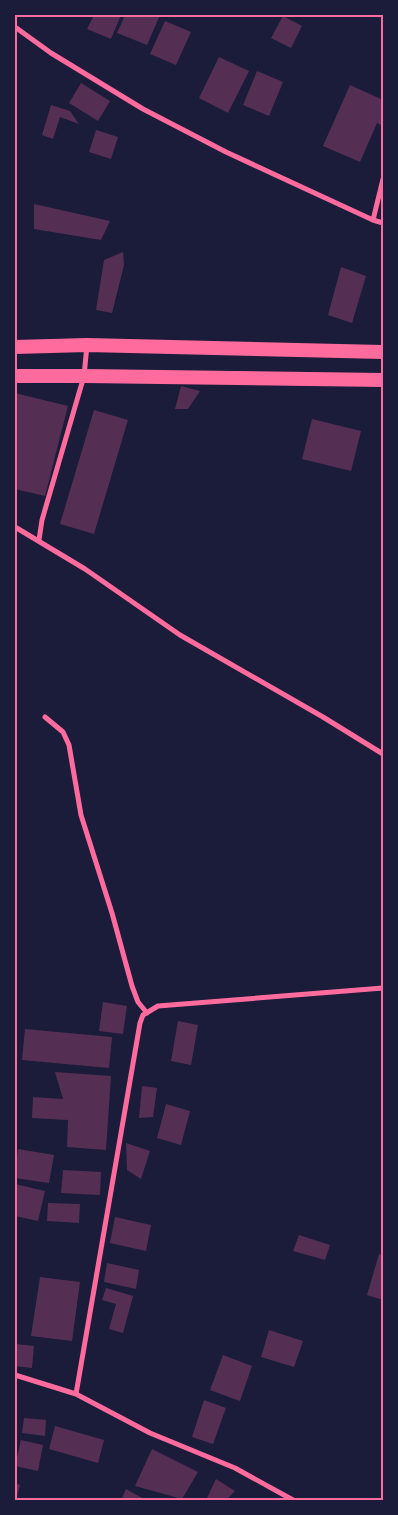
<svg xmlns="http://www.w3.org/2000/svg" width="398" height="1515" viewBox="0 0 398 1515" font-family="'Work Sans',sans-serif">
  <rect width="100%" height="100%" fill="#1b1b3a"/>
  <path fill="#542f53" d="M 94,15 L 121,15 L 111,39 L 87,29 Z
    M 125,15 L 160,15 L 147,45 L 117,33 Z
    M 283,16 L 302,26 L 291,48 L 271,38 Z
    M 165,21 L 191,32 L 176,65 L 150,54 Z
    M 219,57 L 249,71 L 228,113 L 199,98 Z
    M 257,71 L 283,82 L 269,116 L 243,105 Z
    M 81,83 L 110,101 L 98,121 L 69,103 Z
    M 350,85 L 383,100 L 383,126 L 377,123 L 360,162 L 323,146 Z
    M 51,105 L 70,111 L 79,124 L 60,117 L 53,139 L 42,135 Z
    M 96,130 L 118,137 L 111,159 L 89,152 Z
    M 34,204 L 110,221 L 101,240 L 34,229 Z
    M 123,252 L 124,265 L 112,313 L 96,310 L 104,260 Z
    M 341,267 L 366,276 L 352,323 L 328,315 Z
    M 181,386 L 200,391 L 188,409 L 175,409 Z
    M 15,393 L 68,406 L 45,496 L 15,489 Z
    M 94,410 L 128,420 L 94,534 L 60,524 Z
    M 312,419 L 361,431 L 351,471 L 302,459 Z
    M 103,1002 L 127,1006 L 123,1034 L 99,1031 Z
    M 178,1021 L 198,1025 L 191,1065 L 171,1061 Z
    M 25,1029 L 112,1037 L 109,1068 L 22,1060 Z
    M 55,1072 L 111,1076 L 106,1150 L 67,1147 L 68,1120 L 32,1118 L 33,1097 L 63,1099 Z
    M 142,1086 L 157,1088 L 153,1117 L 139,1118 Z
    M 166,1104 L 190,1111 L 181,1145 L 157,1138 Z
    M 126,1143 L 150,1151 L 141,1179 L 127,1170 Z
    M 18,1149 L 54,1155 L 49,1183 L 15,1178 Z
    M 63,1170 L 101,1172 L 100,1195 L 61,1193 Z
    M 15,1184 L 45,1191 L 38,1221 L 15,1216 Z
    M 48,1203 L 80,1204 L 79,1223 L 47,1221 Z
    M 115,1217 L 151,1225 L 146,1251 L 110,1243 Z
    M 299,1235 L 330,1245 L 325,1260 L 293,1251 Z
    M 379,1254 L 383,1255 L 383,1300 L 367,1295 Z
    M 107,1263 L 139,1270 L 136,1289 L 104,1282 Z
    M 40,1277 L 80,1282 L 72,1341 L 31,1336 Z
    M 106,1288 L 133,1296 L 123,1333 L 109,1329 L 116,1304 L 102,1300 Z
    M 269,1330 L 303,1341 L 294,1367 L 261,1357 Z
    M 15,1344 L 34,1346 L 32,1368 L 15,1366 Z
    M 223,1355 L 252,1366 L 240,1401 L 210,1390 Z
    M 204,1400 L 226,1408 L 213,1444 L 192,1437 Z
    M 24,1418 L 46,1420 L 45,1436 L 22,1433 Z
    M 55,1426 L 104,1440 L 98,1463 L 49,1449 Z
    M 21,1440 L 43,1445 L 38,1471 L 15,1466 Z
    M 152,1449 L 198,1472 L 182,1499 L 135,1486 Z
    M 216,1479 L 235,1491 L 226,1500 L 206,1500 Z
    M 15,1483 L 20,1485 L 16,1500 L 15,1500 Z
    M 126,1489 L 146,1500 L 121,1500 Z"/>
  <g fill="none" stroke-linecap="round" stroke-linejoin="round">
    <path stroke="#ff6b9d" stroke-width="5" d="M 15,27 L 51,53 L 143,109 L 226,152 L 373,220 L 383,223
      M 373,220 L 383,179
      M 15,527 L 85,569 L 180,635 L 323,717 L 383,754
      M 39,540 L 42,520 L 84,376 L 87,345
      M 45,717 L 63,732 L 69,745 L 81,815 L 112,913 L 132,986 L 138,1002 L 147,1013
      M 15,1375 L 76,1394 L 150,1433 L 235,1468 L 293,1500
      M 76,1394 L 140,1023 L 143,1015 L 158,1006 L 383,988"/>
    <path stroke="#ff6b9d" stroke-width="14" d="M 15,347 L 87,345 L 383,352
      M 15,376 L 84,376 L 383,380"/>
  </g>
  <rect width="398" height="1515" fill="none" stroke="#1b1b3a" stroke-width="32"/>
  <rect x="16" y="16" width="366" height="1483" fill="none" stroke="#ff6b9d" stroke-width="2"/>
</svg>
